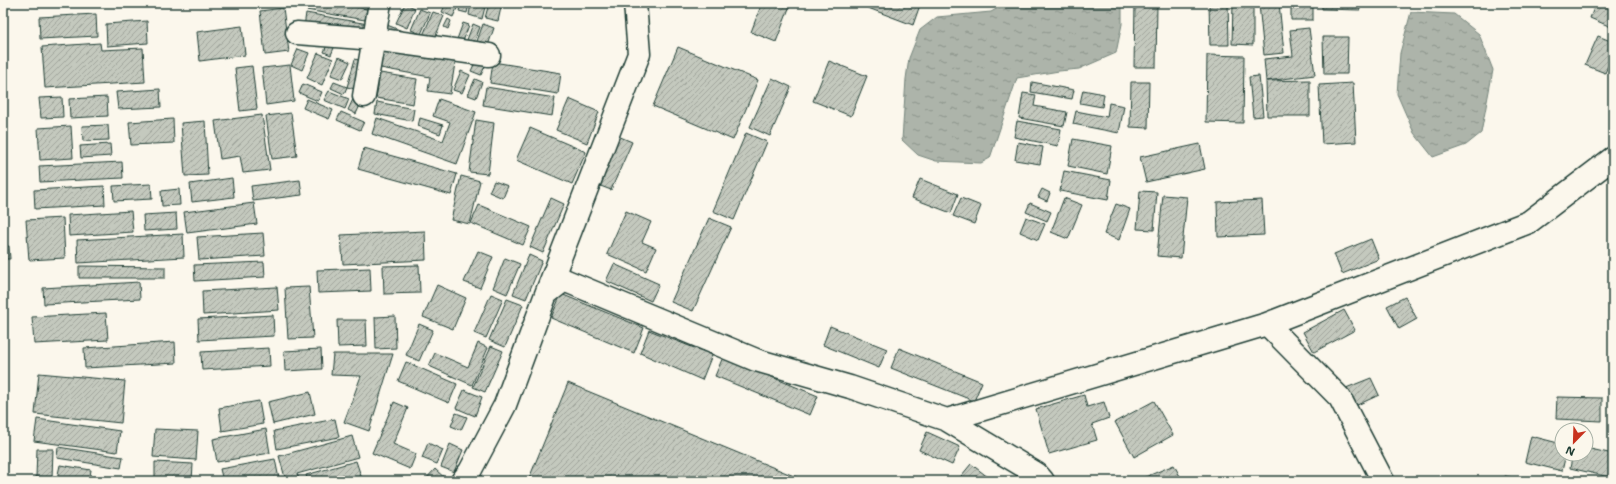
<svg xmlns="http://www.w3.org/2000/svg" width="1616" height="484" viewBox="0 0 1616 484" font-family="'Shantell Sans',sans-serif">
  <defs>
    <pattern id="water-ripples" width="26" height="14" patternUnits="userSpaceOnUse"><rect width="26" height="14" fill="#adb4aa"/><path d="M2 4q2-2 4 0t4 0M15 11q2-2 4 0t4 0" fill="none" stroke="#8c948b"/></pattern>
    <pattern id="building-hatch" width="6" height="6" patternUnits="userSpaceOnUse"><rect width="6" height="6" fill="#c4c9be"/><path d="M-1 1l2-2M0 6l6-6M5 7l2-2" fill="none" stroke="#9fa49b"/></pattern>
  </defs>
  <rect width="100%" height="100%" fill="#fbf7ec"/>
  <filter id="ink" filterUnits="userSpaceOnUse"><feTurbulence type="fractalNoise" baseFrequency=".025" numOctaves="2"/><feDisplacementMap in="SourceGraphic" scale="8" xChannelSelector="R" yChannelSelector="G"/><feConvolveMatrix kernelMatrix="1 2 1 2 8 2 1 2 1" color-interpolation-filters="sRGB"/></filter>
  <g filter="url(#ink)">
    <path fill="url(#water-ripples)" stroke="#74847b" d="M 1007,3 L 1122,3 L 1122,24 L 1116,53 L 1079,69 L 1059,71 L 1017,78 L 990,158 L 981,163 L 936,161 L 918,155 L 902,140 L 906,79 L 909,58 L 920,30 L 937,17 L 991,12 Z
      M 1411,12 L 1454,14 L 1479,34 L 1493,70 L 1481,133 L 1466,145 L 1433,157 L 1414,133 L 1397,94 L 1400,53 Z"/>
    <path fill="url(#building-hatch)" stroke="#1f3d34" d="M 307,3 L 334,3 L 367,9 L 365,20 L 306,10 Z
      M 446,3 L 458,6 L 453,17 L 442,12 Z
      M 461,3 L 469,3 L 467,13 L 459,11 Z
      M 471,3 L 486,3 L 482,19 L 469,15 Z
      M 489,3 L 502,3 L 498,21 L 485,18 Z
      M 762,3 L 791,3 L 776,42 L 751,32 Z
      M 855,3 L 914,3 L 920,5 L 913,25 Z
      M 1135,3 L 1157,3 L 1156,67 L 1134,67 Z
      M 1209,3 L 1228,3 L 1229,45 L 1210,45 Z
      M 1233,3 L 1253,3 L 1253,45 L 1232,44 Z
      M 1269,3 L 1279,3 L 1284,53 L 1264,55 L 1259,4 Z
      M 1291,3 L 1313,3 L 1313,20 L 1291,20 Z
      M 1322,3 L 1359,3 L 1360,10 L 1322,9 Z
      M 1596,3 L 1613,3 L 1613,21 L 1611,27 L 1590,18 Z
      M 405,4 L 415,8 L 407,28 L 396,23 Z
      M 283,8 L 289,52 L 265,55 L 260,11 Z
      M 420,9 L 430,13 L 421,34 L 411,30 Z
      M 433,12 L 444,16 L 432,45 L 421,40 Z
      M 306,13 L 368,24 L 366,37 L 304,27 Z
      M 96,14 L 97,36 L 40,39 L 39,17 Z
      M 448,19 L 451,21 L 448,29 L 444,27 Z
      M 147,21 L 148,43 L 107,46 L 106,24 Z
      M 463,23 L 469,25 L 462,44 L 456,42 Z
      M 473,24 L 480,27 L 472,48 L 465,45 Z
      M 483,24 L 494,28 L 486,51 L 475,47 Z
      M 387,25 L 405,32 L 383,34 Z
      M 242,26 L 245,55 L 200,61 L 197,32 Z
      M 1309,28 L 1315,75 L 1266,81 L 1264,59 L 1293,56 L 1290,30 Z
      M 1598,36 L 1613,42 L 1613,55 L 1605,73 L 1585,65 Z
      M 1323,37 L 1348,37 L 1347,74 L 1324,74 Z
      M 329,40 L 336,43 L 331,55 L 324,52 Z
      M 100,43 L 101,50 L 143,48 L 145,82 L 45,88 L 42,47 Z
      M 379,44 L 456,57 L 450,94 L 428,91 L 430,77 L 375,67 Z
      M 678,47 L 758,80 L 733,140 L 653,106 Z
      M 298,49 L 309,53 L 302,70 L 291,65 Z
      M 318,53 L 333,59 L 322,85 L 307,78 Z
      M 1207,55 L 1244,56 L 1243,123 L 1206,122 Z
      M 339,57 L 350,62 L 342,79 L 331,75 Z
      M 477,58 L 487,62 L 481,75 L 471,71 Z
      M 355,59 L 366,62 L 359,90 L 347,87 Z
      M 829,61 L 867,76 L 851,116 L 813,101 Z
      M 493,62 L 561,73 L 558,94 L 490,83 Z
      M 290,65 L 294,101 L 266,105 L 262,68 Z
      M 252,66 L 257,109 L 240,111 L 235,68 Z
      M 461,71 L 470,75 L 462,93 L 453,90 Z
      M 380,73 L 417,79 L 413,104 L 376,98 Z
      M 1259,76 L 1263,116 L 1253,117 L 1249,77 Z
      M 772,78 L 791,87 L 770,136 L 750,127 Z
      M 475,79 L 482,82 L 476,98 L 468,95 Z
      M 1310,80 L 1310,116 L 1267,116 L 1266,81 Z
      M 334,82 L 347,87 L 344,94 L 331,88 Z
      M 1032,82 L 1074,90 L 1072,99 L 1031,92 Z
      M 1131,82 L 1149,82 L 1148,128 L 1130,127 Z
      M 1353,83 L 1356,142 L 1322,144 L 1319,85 Z
      M 303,84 L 322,92 L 318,101 L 299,93 Z
      M 486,87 L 555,98 L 552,116 L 483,105 Z
      M 160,89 L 161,107 L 118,109 L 116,92 Z
      M 1083,90 L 1104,94 L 1102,107 L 1080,103 Z
      M 329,91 L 349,99 L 345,109 L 324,100 Z
      M 1023,93 L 1036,95 L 1034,106 L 1067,112 L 1064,126 L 1019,118 Z
      M 62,97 L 63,117 L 41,118 L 39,98 Z
      M 107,97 L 108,116 L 70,118 L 69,99 Z
      M 354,97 L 362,101 L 356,114 L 348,110 Z
      M 307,99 L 333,110 L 329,119 L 303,108 Z
      M 439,99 L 476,112 L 457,164 L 372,134 L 377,118 L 443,141 L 450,122 L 433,116 Z
      M 569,99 L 599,112 L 587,143 L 556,130 Z
      M 377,102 L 414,109 L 412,121 L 375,114 Z
      M 1109,103 L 1124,106 L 1119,133 L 1073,124 L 1076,111 L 1107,117 Z
      M 341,112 L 364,122 L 360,130 L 337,120 Z
      M 291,113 L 297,156 L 272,159 L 266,116 Z
      M 262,115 L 270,170 L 243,173 L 240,156 L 220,159 L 215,121 Z
      M 420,118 L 443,125 L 440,134 L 418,126 Z
      M 173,119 L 174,143 L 131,145 L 129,122 Z
      M 476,120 L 494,123 L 488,174 L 469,172 Z
      M 205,121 L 208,175 L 185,176 L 181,123 Z
      M 1017,121 L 1061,129 L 1058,146 L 1014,137 Z
      M 108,125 L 109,140 L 83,141 L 82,126 Z
      M 71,126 L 73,158 L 40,160 L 38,128 Z
      M 530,128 L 586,152 L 572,184 L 516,160 Z
      M 746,133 L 767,142 L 734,220 L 713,211 Z
      M 618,136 L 632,142 L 611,190 L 598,185 Z
      M 1073,139 L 1112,146 L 1107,174 L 1068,166 Z
      M 3,142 L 5,142 L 6,162 L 3,163 Z
      M 1018,142 L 1043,147 L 1040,164 L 1015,160 Z
      M 110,144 L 111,156 L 81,158 L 80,146 Z
      M 1200,144 L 1205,169 L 1146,182 L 1140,157 Z
      M 364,148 L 457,174 L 451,195 L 358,169 Z
      M 122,162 L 123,178 L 40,182 L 39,166 Z
      M 1064,171 L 1111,180 L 1108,200 L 1060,191 Z
      M 461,176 L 480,181 L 470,224 L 451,220 Z
      M 232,178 L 234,197 L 192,202 L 190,184 Z
      M 920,179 L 958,194 L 951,213 L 912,198 Z
      M 300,180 L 302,195 L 253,201 L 251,186 Z
      M 494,181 L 508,186 L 503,198 L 489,192 Z
      M 151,184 L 152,199 L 114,201 L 113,186 Z
      M 104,186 L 105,205 L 35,209 L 34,190 Z
      M 179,189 L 180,205 L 162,206 L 161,191 Z
      M 1042,189 L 1050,193 L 1047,201 L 1038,197 Z
      M 1140,191 L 1157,192 L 1154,230 L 1137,229 Z
      M 1163,195 L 1187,197 L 1181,258 L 1157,256 Z
      M 551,198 L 564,204 L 543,253 L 530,247 Z
      M 961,198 L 981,206 L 974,224 L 953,216 Z
      M 1064,198 L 1082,205 L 1068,239 L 1051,232 Z
      M 1262,200 L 1264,235 L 1218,237 L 1217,202 Z
      M 254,203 L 257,224 L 187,233 L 184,212 Z
      M 1030,203 L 1051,212 L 1047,221 L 1026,212 Z
      M 1116,204 L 1130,209 L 1119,240 L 1104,234 Z
      M 479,205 L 531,227 L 523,245 L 471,223 Z
      M 131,211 L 133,232 L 69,236 L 68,215 Z
      M 626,211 L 651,222 L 642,242 L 656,248 L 646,271 L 607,254 Z
      M 176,213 L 177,229 L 144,231 L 143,215 Z
      M 1026,217 L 1045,224 L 1038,240 L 1020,232 Z
      M 63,218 L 65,258 L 29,260 L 26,220 Z
      M 709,218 L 731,227 L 693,311 L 671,302 Z
      M 425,231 L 426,260 L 343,264 L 341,235 Z
      M 263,233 L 265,256 L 199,260 L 197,237 Z
      M 183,234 L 184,257 L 78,263 L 77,240 Z
      M 1371,239 L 1379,259 L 1342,274 L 1334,254 Z
      M 9,246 L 10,259 L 3,259 L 3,247 Z
      M 478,251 L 493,257 L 480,288 L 464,282 Z
      M 529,255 L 542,261 L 526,299 L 513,294 Z
      M 505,258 L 520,264 L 507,294 L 493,288 Z
      M 264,262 L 265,277 L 195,281 L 194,265 Z
      M 614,264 L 659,284 L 651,301 L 606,281 Z
      M 419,265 L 420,293 L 384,294 L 383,266 Z
      M 79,266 L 165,267 L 165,278 L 79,278 Z
      M 370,268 L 371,291 L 318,293 L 317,270 Z
      M 139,282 L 140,299 L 44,304 L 43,288 Z
      M 437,285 L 466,298 L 453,329 L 423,317 Z
      M 277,287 L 279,310 L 203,315 L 202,291 Z
      M 309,287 L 313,338 L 288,339 L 285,288 Z
      M 491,294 L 503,299 L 486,338 L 474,333 Z
      M 561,294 L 644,328 L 634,353 L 551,318 Z
      M 1405,297 L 1417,319 L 1399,329 L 1387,306 Z
      M 507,299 L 523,305 L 505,347 L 489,340 Z
      M 1344,310 L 1355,330 L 1314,352 L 1303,332 Z
      M 106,313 L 108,340 L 34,344 L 32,317 Z
      M 273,315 L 274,336 L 199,340 L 198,319 Z
      M 395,316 L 396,348 L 376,349 L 375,317 Z
      M 337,320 L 366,320 L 367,346 L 338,347 Z
      M 419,324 L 433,330 L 419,361 L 406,355 Z
      M 830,326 L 887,349 L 879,368 L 823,345 Z
      M 649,330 L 712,355 L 702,380 L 640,353 Z
      M 175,342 L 176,363 L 85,368 L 84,348 Z
      M 478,343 L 488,348 L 472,385 L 429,366 L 435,353 L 468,367 Z
      M 491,346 L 503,351 L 485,392 L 473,387 Z
      M 269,348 L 270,366 L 202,370 L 201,352 Z
      M 899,348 L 982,382 L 974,401 L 891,368 Z
      M 321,349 L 322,369 L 285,371 L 284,351 Z
      M 333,354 L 393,354 L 369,431 L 344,422 L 361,376 L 331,375 Z
      M 723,357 L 818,396 L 810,415 L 715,376 Z
      M 406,362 L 457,384 L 449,403 L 398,381 Z
      M 39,373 L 125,381 L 121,423 L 35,414 Z
      M 1371,378 L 1379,395 L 1355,406 L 1346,388 Z
      M 568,383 L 806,481 L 528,481 Z
      M 464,390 L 482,397 L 475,416 L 456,408 Z
      M 310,392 L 315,414 L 273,424 L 268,402 Z
      M 1084,395 L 1087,407 L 1104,402 L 1109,418 L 1092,424 L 1097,440 L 1049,454 L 1036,409 Z
      M 1557,397 L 1602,398 L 1602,421 L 1556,419 Z
      M 259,401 L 263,424 L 222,431 L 219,408 Z
      M 1154,401 L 1173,435 L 1134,457 L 1115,422 Z
      M 394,402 L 408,408 L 393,444 L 416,454 L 410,469 L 372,453 Z
      M 456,413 L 467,417 L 461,430 L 451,426 Z
      M 37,419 L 120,431 L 117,452 L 34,441 Z
      M 335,419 L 339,437 L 277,449 L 274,431 Z
      M 155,429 L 198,431 L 196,460 L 153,457 Z
      M 266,429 L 270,453 L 217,462 L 213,439 Z
      M 927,432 L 960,447 L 952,465 L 919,450 Z
      M 352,436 L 358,457 L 297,474 L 300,481 L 286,481 L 279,456 Z
      M 1531,436 L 1562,444 L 1562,454 L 1566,454 L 1562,471 L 1525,462 Z
      M 428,443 L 443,450 L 437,464 L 422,458 Z
      M 450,444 L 463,450 L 454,472 L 441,467 Z
      M 58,447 L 123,457 L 121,468 L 57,458 Z
      M 1586,448 L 1613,454 L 1613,478 L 1570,468 L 1573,454 L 1586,454 Z
      M 37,449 L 53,449 L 52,478 L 36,477 Z
      M 275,459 L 279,479 L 267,481 L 223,481 L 220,469 Z
      M 356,461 L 362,479 L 356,481 L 308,481 L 306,475 Z
      M 155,462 L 193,464 L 192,481 L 155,481 Z
      M 971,464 L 993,481 L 957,481 Z
      M 60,465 L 91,470 L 89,481 L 71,481 L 57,479 Z
      M 1174,465 L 1182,480 L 1144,481 L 1143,478 Z
      M 435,469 L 448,481 L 424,481 Z
      M 1505,476 L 1526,481 L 1504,481 Z"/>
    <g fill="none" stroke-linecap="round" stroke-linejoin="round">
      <g stroke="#1f3d34" stroke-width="25">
        <path id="street" d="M 297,33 L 374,39 L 489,55
          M 364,96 L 380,3
          M 546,294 L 639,54 L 635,3
          M 1267,324 L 1529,222 L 1613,158
          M 947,420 L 1267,324 L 1340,398 L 1383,481
          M 462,481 L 470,471 L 505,405 L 546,294 L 564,280 L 756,360 L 850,387 L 947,420 L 1037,474 L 1043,481"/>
      </g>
      <use href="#street" stroke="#fbf7ec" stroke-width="22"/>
    </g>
  </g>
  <rect width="1616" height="484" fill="none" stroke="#fbf7ec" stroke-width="16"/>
  <rect x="8" y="8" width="1600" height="468" fill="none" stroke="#1f3d34" stroke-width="1.5" filter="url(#ink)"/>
  <g transform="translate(1574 442) rotate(203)"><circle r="19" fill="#fbf7ec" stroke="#a3ada2"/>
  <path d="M0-3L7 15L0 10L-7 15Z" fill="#c8321e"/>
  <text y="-6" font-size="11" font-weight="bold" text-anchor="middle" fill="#1f3d34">N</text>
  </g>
</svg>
